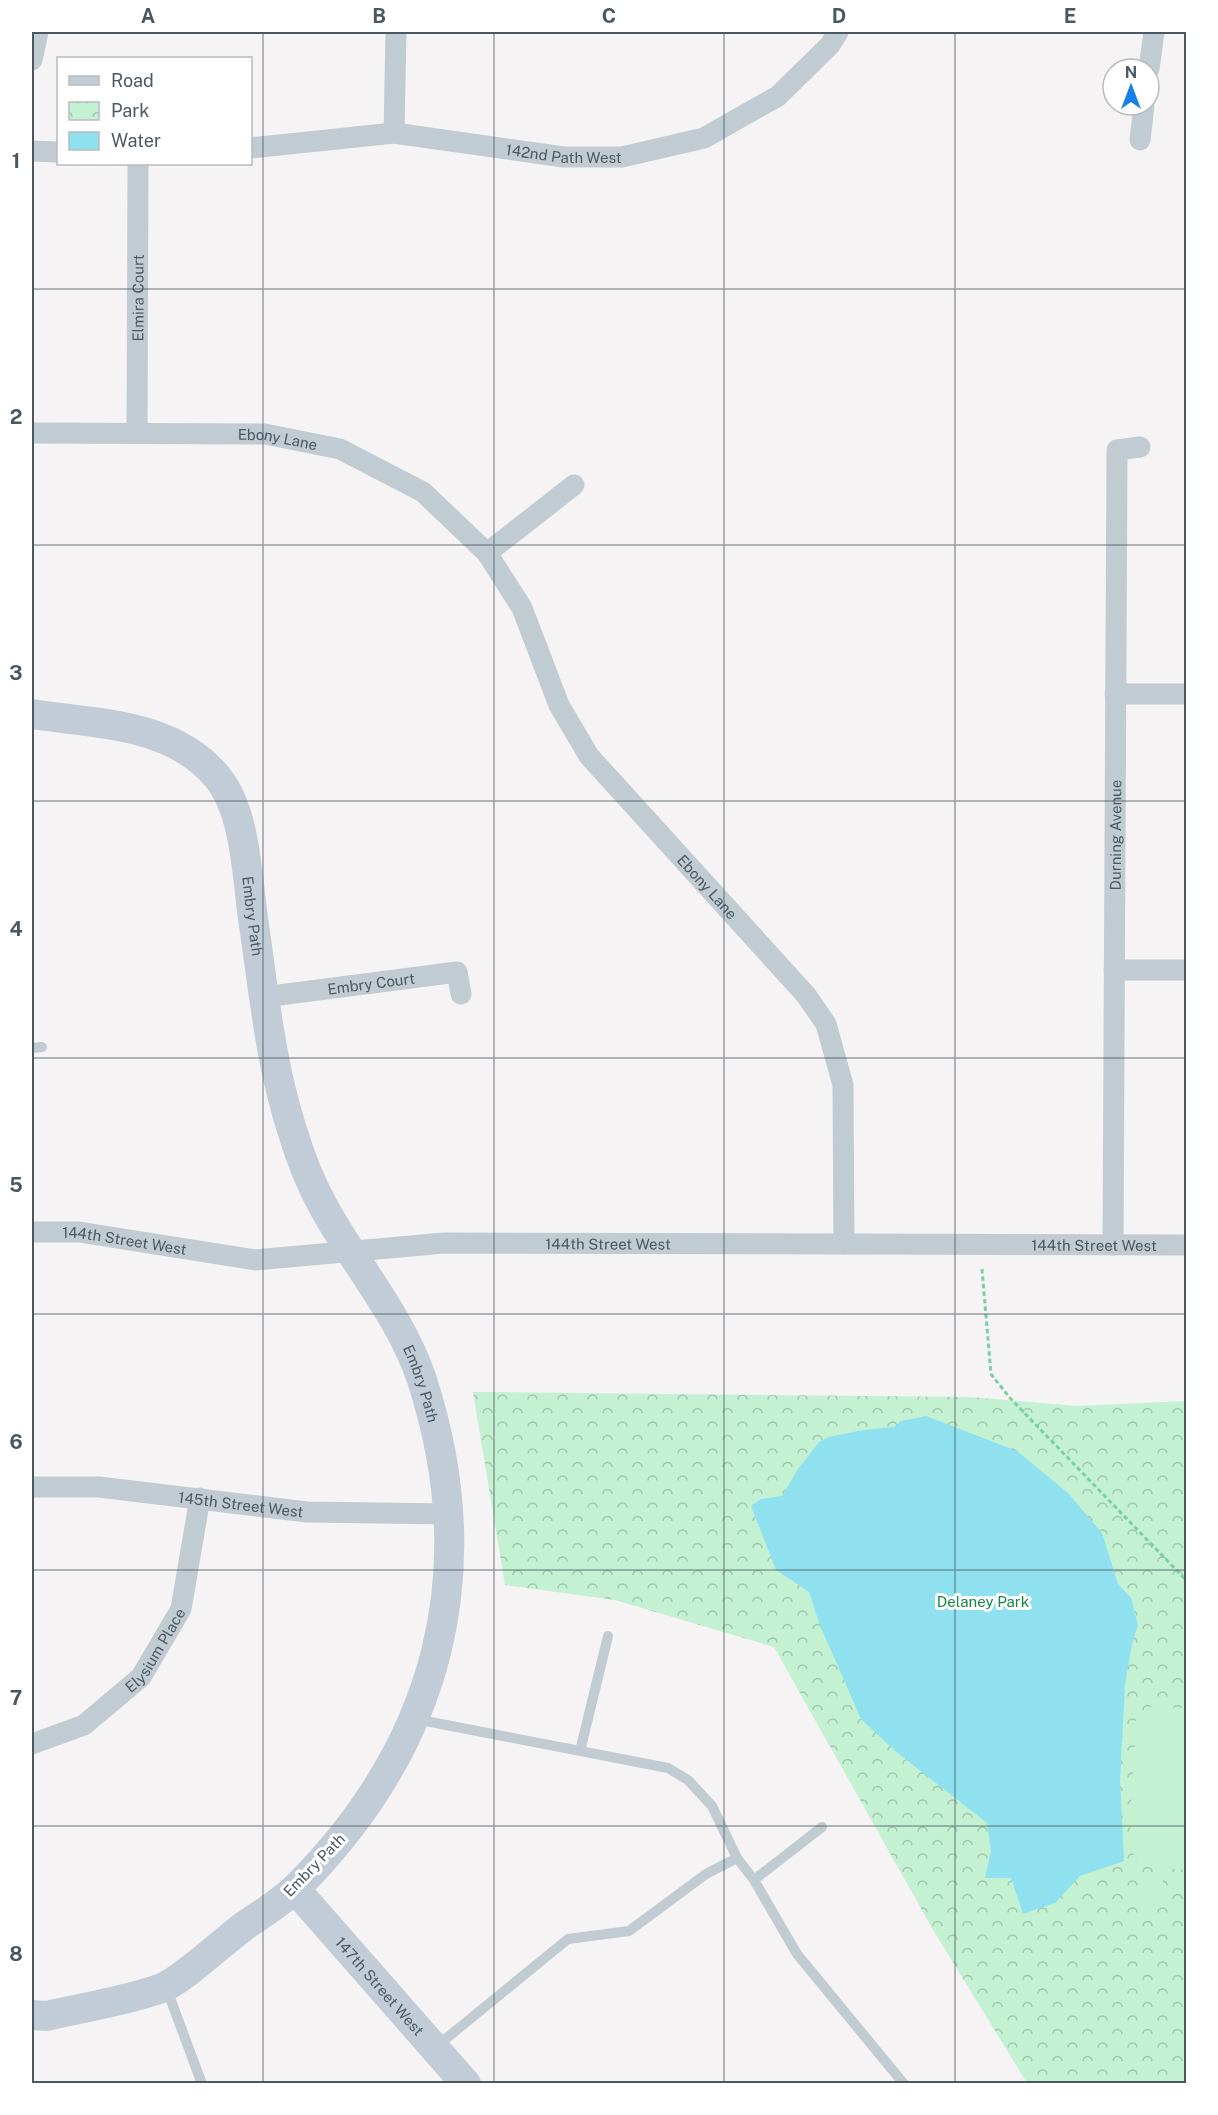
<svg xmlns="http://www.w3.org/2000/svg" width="1218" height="2115" viewBox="0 0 1218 2115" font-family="'Public Sans',sans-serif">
  <defs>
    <pattern id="park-crowns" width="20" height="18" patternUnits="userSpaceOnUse" patternTransform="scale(1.5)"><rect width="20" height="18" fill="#c3f1d2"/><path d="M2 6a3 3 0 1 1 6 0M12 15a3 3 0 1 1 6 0" fill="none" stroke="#a0c6ae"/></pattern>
  </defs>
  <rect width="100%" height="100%" fill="#f5f3f3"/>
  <path fill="url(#park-crowns)" d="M 473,1392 L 971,1397 L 1077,1406 L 1186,1401 L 1186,2083 L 1027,2083 L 932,1928 L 774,1647 L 615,1600 L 505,1585 Z"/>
  <path fill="#c3f1d2" d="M 1151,1707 L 1186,1708 L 1186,1870 L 1143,1866 L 1129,1849 L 1136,1719 Z
    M 1139,1877 L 1163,1877 L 1162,1903 L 1138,1902 Z"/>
  <path fill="#8fe1ef" d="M 926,1416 L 1017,1451 L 1068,1493 L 1102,1533 L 1118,1584 L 1131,1598 L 1138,1625 L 1132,1644 L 1125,1684 L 1120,1780 L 1124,1861 L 1080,1876 L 1055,1903 L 1023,1914 L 1011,1878 L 985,1878 L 991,1851 L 987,1823 L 894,1750 L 861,1719 L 819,1623 L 809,1592 L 776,1570 L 751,1506 L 761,1499 L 782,1496 L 798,1469 L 819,1442 L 829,1437 L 863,1430 L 894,1427 L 901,1421 Z"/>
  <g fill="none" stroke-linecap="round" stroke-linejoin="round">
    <path stroke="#79d1a0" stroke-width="3" stroke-dasharray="4.5 3" stroke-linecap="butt" d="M 982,1269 L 991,1374 L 1010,1398 L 1186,1580"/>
    <path stroke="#c1cbd2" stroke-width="10" d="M 32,1048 L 42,1047
      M 415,1719 L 668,1768 L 688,1780 L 712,1806 L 737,1858 L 754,1880 L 797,1954 L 904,2084
      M 580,1751 L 608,1636
      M 754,1880 L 822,1827
      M 166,1987 L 202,2084
      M 437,2046 L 568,1939 L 629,1931 L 706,1874 L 737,1858"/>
    <g stroke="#c1cbd2" stroke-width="21">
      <path d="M 32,60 L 38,32"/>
      <path d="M 1149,69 L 1154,32"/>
      <path d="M 394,133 L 396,32"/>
      <path d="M 1140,140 L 1144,105"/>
      <path id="s1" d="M 250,148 L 394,133 L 564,157 L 622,157 L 704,138 L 778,96 L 830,45 L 838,32"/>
      <path d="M 32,151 L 58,152"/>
      <path id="s2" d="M 32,433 L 265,434 L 340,449 L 423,492 L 487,553 L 522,608 L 559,705 L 589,756 L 806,995 L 826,1024 L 843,1085 L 844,1244"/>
      <path id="s3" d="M 137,433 L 138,164"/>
      <path d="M 487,553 L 574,485"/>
      <path d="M 1115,694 L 1186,694"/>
      <path d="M 1114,970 L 1186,970"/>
      <path id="s4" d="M 264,997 L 457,972 L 461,994"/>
      <path id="s5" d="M 32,1232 L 79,1232 L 255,1260 L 444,1243 L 1186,1245"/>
      <path id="s6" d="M 1113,1245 L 1117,450 L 1140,447"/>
      <path id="s7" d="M 32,1487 L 99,1487 L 307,1512 L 450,1514"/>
      <path id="s8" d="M 32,1744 L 84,1725 L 141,1677 L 181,1609 L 200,1498"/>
    </g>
    <g stroke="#c1ccd6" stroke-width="30">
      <path id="s9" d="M 32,714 C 97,724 174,723 218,778 C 247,814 247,881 254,925 C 264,995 271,1066 293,1133 C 300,1156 310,1182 322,1204 C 354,1264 400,1314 422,1380 C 484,1572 439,1744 298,1886 C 282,1902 261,1914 243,1927 C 224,1941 181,1981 162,1988 C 126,2001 85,2007 47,2016 L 32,2015"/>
      <path id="s10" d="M 295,1889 L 466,2084"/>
    </g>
  </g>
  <path fill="none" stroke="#4a5861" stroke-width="1.5" stroke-opacity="0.55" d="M 263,32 L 263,2084M 494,32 L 494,2084M 724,32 L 724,2084M 955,32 L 955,2084M 32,289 L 1186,289M 32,545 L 1186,545M 32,801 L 1186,801M 32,1058 L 1186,1058M 32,1314 L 1186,1314M 32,1570 L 1186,1570M 32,1826 L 1186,1826"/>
  <g text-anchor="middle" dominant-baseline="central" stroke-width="6" stroke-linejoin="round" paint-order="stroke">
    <g font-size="15" fill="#4a5861" stroke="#fff">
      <text stroke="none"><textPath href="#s1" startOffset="316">142nd Path West</textPath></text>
      <text stroke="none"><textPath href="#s3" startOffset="135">Elmira Court</textPath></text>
      <text stroke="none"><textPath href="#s2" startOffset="246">Ebony Lane</textPath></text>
      <text stroke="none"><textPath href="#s6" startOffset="410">Durning Avenue</textPath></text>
      <text stroke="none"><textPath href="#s2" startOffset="896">Ebony Lane</textPath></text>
      <text stroke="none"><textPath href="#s9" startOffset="346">Embry Path</textPath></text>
      <text stroke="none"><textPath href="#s4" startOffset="108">Embry Court</textPath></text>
      <text stroke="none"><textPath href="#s5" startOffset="93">144th Street West</textPath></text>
      <text stroke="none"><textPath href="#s5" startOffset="579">144th Street West</textPath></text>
      <text stroke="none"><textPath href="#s5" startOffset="1065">144th Street West</textPath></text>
      <text stroke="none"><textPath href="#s9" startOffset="850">Embry Path</textPath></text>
      <text stroke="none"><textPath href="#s7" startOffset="210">145th Street West</textPath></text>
      <text stroke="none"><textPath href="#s8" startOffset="160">Elysium Place</textPath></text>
      <text transform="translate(314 1865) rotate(-46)">Embry Path</text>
      <text stroke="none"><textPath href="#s10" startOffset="129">147th Street West</textPath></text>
    </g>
    <g font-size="15" fill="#168748" stroke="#fff">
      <text x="983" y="1601">Delaney Park</text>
    </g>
  </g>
  <rect width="1218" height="2115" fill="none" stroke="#ffffff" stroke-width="66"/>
  <rect x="57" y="57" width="195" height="108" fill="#ffffff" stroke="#b7bcc0" stroke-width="1.5"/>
  <rect x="69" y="76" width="30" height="9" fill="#c1ccd6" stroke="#b7bcc0" stroke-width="1.5"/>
  <text x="111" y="87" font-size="18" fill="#4a5861">Road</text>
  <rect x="69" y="102" width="30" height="18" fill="url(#park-crowns)" stroke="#b7bcc0" stroke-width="1.5"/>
  <text x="111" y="117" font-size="18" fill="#4a5861">Park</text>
  <rect x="69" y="132" width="30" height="18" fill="#8fe1ef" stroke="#b7bcc0" stroke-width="1.5"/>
  <text x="111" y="147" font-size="18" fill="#4a5861">Water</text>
  <g transform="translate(1131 87)"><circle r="28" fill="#ffffff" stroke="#b7bcc0" stroke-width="1.5"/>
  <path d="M0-4.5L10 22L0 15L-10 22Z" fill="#1880ea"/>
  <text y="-9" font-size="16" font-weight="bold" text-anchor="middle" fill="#4a5861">N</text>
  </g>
  <rect x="33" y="33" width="1152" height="2049" fill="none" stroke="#4a5861" stroke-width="2"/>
  <g font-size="20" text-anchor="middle" font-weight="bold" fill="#4a5861">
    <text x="148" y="23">A</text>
    <text x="379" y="23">B</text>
    <text x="609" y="23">C</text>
    <text x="839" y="23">D</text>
    <text x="1070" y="23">E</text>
    <text x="16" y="168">1</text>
    <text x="16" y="424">2</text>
    <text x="16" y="680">3</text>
    <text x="16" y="936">4</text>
    <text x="16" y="1192">5</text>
    <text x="16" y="1449">6</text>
    <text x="16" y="1705">7</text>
    <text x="16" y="1961">8</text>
  </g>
</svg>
